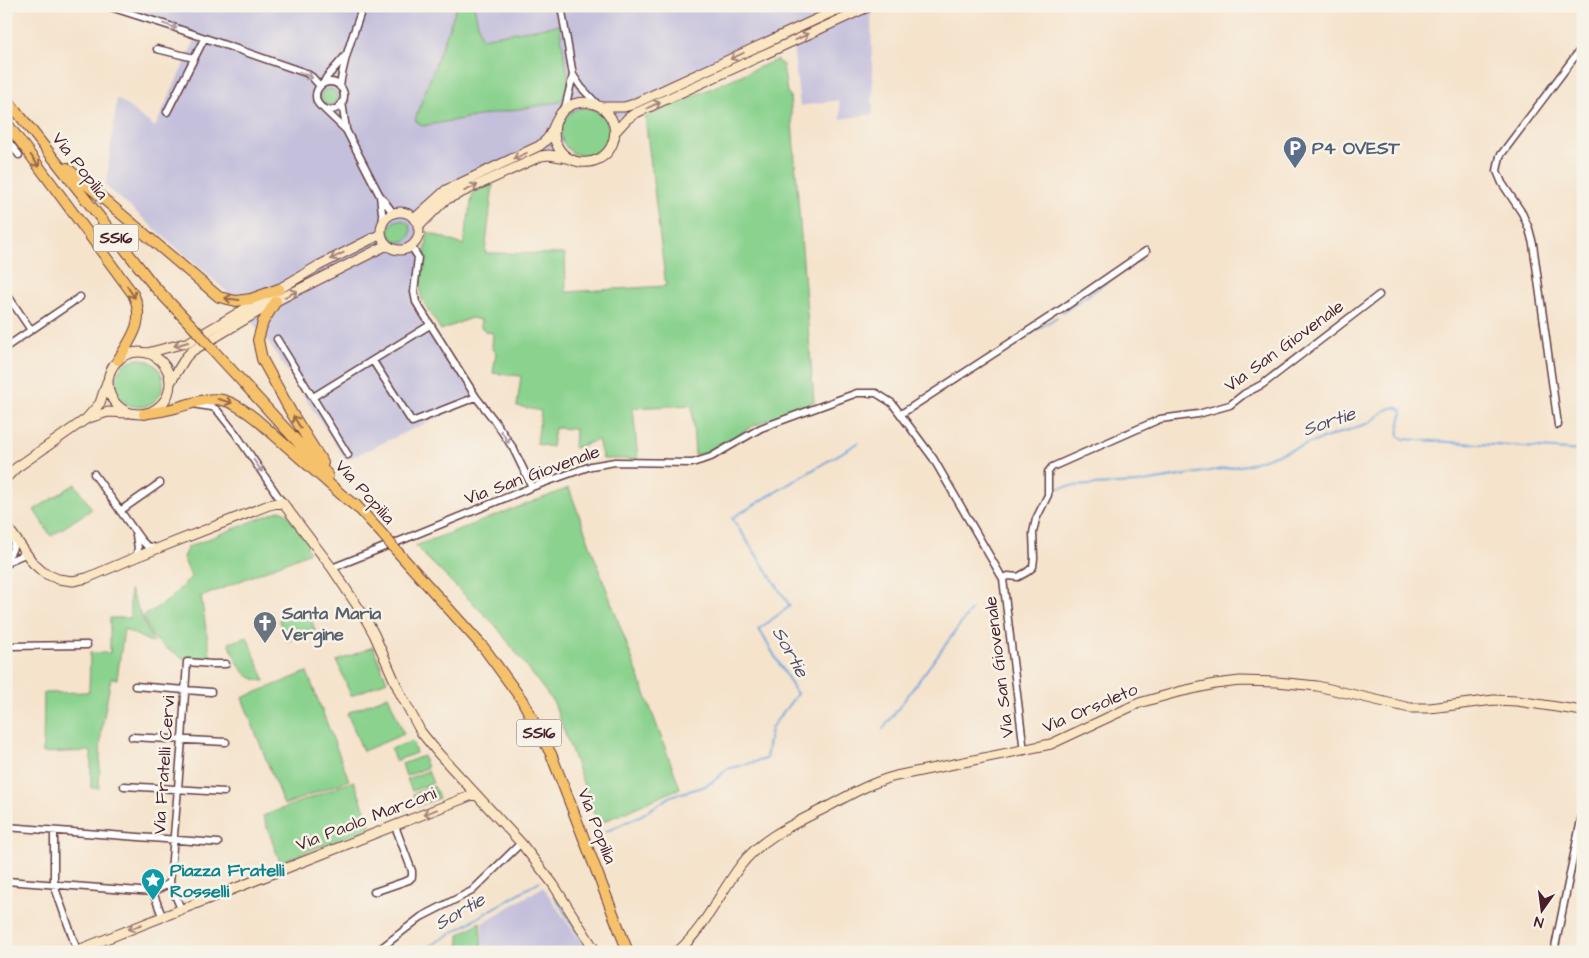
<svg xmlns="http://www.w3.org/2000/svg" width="1589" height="958" viewBox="0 0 1589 958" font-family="'Architects Daughter',sans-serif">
  <rect width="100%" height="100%" fill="#f7f3e8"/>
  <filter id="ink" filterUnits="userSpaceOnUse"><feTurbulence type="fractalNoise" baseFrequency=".02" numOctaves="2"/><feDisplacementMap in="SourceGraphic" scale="10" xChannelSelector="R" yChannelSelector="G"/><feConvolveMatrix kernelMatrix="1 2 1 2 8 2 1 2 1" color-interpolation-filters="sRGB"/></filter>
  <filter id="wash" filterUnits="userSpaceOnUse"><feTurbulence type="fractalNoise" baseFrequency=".0096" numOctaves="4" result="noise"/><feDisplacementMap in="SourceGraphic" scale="20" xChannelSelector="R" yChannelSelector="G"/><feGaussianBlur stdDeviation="1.12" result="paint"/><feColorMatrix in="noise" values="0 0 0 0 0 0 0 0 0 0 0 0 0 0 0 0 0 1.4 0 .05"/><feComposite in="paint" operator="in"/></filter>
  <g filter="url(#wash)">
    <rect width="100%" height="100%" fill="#f5e3cc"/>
    <path fill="#c4c0db" d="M 107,6 L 871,6 L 873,114 L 841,119 L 839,100 L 800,106 L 792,38 L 498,172 L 429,206 L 415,301 L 476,400 L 346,460 L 267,340 L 225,290 L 106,186 L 117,98 L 155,127 L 196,38 Z
      M 543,887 L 587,952 L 483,952 L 482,923 Z"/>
    <path fill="#8ad28e" stroke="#6a785c" d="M 457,6 L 474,6 L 481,38 L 559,25 L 569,81 L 566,94 L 559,102 L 422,126 L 415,120 Z
      M 776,60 L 783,65 L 787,92 L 790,96 L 814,402 L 753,426 L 709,452 L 695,455 L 692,405 L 633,408 L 638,459 L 603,459 L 598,440 L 574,448 L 575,429 L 555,428 L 552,447 L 537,444 L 541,411 L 517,406 L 521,376 L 493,373 L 496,353 L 492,347 L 493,333 L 486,332 L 480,326 L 481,320 L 471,318 L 441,330 L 422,300 L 420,289 L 428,232 L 463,245 L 473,193 L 493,184 L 485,253 L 565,254 L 566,292 L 666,286 L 645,117 Z
      M321 97a8 8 0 1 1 16 0a8 8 0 1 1-16 0Z
      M561 132a24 24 0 1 1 48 0a24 24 0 1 1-48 0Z
      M389 231a11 11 0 1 1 22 0a11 11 0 1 1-22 0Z
      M115 383a24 24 0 1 1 48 0a24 24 0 1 1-48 0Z
      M 75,484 L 92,509 L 51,536 L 34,510 Z
      M 569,488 L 680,788 L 598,824 L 554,703 L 496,626 L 415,546 Z
      M 281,510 L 287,514 L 308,542 L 307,548 L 309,550 L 308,553 L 201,597 L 211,660 L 183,658 L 166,648 L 152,637 L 143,616 L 169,600 L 191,577 L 183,557 L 188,547 Z
      M 130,590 L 153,643 L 124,629 L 117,679 L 111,678 L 101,733 L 99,788 L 91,788 L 91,751 L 43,753 L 44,693 L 89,692 L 90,653 L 110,653 L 110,618 L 130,618 Z
      M 309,612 L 315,631 L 287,641 L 279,619 Z
      M 247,637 L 265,681 C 242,680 237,662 229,643 Z
      M 373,647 L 387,681 L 351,696 L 337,661 Z
      M 307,672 L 349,780 L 284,805 L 242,698 Z
      M 388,696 L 404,734 L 363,751 L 347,713 Z
      M 412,741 L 416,753 L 395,761 L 391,749 Z
      M 423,756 L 427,768 L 406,776 L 402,764 Z
      M 428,771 L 433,783 L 412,791 L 407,779 Z
      M 354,781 L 371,827 L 280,862 L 263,816 Z
      M 434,786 L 439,798 L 418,806 L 413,794 Z
      M 480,922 L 482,952 L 459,952 L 459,935 Z"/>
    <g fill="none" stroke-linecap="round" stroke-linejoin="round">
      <path stroke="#6ca5db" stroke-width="2" d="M 1063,312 L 1141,259
        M 1016,343 L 1057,317
        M 1054,489 L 1070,486 L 1138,483 L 1246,465 L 1369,423 L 1386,410 L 1395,407 L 1402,410 C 1402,420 1397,427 1399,436 L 1404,439 L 1583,451
        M 883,729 L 971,610
        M 605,832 L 640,816 L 671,796 L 703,787 L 714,781 L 727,769 L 766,759 L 771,728 L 797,694 L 759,629 L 790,606 L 732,518 L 858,443
        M 554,895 L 589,952
        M 420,952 L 540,881"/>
    </g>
  </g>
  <g filter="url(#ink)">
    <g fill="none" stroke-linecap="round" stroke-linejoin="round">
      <g stroke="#643c43" stroke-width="9">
        <path id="street" d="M 107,6 L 170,26 L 306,73 L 312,77 L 320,86
          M 561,6 L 573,75 L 565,108
          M 157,49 L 194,58
          M 573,75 L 581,87 L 596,103
          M316 96a14 14 0 1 1 28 0a14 14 0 1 1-28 0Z
          M 323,84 L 326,78 L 346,55
          M 340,87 C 343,60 354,32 363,6
          M 342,102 L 346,129
          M 324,109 L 346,130 L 379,194 L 393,213
          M 167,112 L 204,39
          M 6,139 L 19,155
          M 380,196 L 383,221
          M 411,246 L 418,257 L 414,292 L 416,302 L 476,397 L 494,420 L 513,448 L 532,487
          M 6,293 L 31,330
          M 277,339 L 348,455
          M 6,347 L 80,297
          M 373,361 L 412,422 L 476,397
          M 313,397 L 430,325
          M 198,405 L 212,407 L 217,410 L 236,434 L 282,502
          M 901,414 L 1059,311 L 1146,251
          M 1558,425 L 1533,244 L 1529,229 L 1522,213 L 1502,183 L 1497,171 L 1500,156 L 1583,46
          M 94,474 L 141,540 L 147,546 L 156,548
          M 120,511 L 160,483
          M 136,535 L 138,548 L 136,557
          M 395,543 L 532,487 L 591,466 L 615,462 L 692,463 L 711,457 L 761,428 L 857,393 L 876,393 L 892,403 L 933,458 L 1003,579 L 1024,751
          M 6,558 C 13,552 14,546 14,537
          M 6,565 L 9,561 L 25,554
          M 332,568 L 387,546
          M 1003,579 L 1008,576 L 1018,577 L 1027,572 L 1033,567 L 1034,558 L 1033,533 L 1036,519 L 1048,495 L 1048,472 L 1052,467 L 1160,419 L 1198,414 L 1230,405 L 1244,394 L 1263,384 L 1379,295
          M 6,646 L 87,645
          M 135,686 L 211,692
          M 132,737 L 226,742
          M 124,786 L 224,792
          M 6,827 L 218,843
          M 54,832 L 54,885 L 77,950
          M 6,881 L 153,892 L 170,883
          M 153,892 L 162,916
          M 374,892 L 409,880 L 412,877 L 412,871 L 395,826
          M 181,909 L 170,883 L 182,740 L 187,662 L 212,664 L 226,664
          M 376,952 L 421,917 L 472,891 L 521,843
          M 1554,952 L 1583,810"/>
      </g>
      <g stroke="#643c43" stroke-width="11">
        <path id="secondary" d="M 602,107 L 624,107 L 631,105 L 845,6
          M 615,132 L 627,119 L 634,114 L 870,6
          M381 231a19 19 0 1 1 38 0a19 19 0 1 1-38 0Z
          M 414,219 L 446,190 L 539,146 C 542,144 545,141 547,139 C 552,133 554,124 558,118 C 564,105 580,99 594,104 C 601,106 607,111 611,118 C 616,127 616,137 611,147 C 599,169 565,167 556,143 C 553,137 554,131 555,125
          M 418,227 L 445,200 L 541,156 L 549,155 L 567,158
          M108 383a31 31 0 1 1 62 0a31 31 0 1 1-62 0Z
          M 147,353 L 189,342 L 318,266 L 381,234
          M 170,383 L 186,357 L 192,351 L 276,301 L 387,245
          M 89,418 L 108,412 L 127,413
          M 6,478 L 16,468 L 86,419 L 100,403 L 107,382
          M 6,525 L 33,563 L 44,573 L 58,579 L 73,581 L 87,578 L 136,557 L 269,505 L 282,502 L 332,568 L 364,616 L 374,634 L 400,693 L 421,732 L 438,753 L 521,843 L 553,884 L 596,952
          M 73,952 L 475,794
          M 677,952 C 705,928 719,894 741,865 C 762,837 798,822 829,806 C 851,794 872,782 896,776 L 1051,744 L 1139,703 L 1178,692 L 1215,684 L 1240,681 L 1277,682 L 1317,686 L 1410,708 L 1430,708 L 1494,700 L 1517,701 L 1583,711"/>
      </g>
      <g stroke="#643c43" stroke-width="12">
        <path id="primary" d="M 6,98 L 154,286 L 194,328
          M 6,122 L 133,294 C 146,320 132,338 118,360
          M 67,168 L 219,297 L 236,301 L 251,299 L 279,289
          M 276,301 L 263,322 L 258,340 L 262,359 L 291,412 L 323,463
          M 214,351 L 328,475
          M 144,414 C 154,412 165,411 175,408 C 214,397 222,392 256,419 L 343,496 L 359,509
          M 355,504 L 384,536
          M 394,548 L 484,648 L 522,700 L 551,754 L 628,952"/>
      </g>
      <use href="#street" stroke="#fff" stroke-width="6"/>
      <use href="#secondary" stroke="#fbe6c4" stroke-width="9"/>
      <use href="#primary" stroke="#f5c16b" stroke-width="10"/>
      <g stroke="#643c43" stroke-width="12" stroke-linecap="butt">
        <path id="primary-bridge" d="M 194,328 L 214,351
          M 384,536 L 394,548"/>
      </g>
      <use href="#primary-bridge" stroke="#f5c16b" stroke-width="10"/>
    </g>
    <defs><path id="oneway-shaft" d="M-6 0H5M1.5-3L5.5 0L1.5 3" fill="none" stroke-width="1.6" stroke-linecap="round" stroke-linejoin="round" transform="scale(1.25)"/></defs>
    <g stroke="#ae9aa0">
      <use href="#oneway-shaft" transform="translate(170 26) rotate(19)"/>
      <use href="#oneway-shaft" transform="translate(306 75) rotate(26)"/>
      <use href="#oneway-shaft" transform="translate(505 437) rotate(57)"/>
      <use href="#oneway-shaft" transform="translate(258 466) rotate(55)"/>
    </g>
    <g stroke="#a28278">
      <use href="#oneway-shaft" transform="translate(802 37) rotate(-25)"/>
      <use href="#oneway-shaft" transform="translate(737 56) rotate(155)"/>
      <use href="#oneway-shaft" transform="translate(654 105) rotate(-25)"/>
      <use href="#oneway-shaft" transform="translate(520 156) rotate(155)"/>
      <use href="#oneway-shaft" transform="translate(471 188) rotate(-25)"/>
      <use href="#oneway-shaft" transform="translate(337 256) rotate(153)"/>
      <use href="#oneway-shaft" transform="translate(291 294) rotate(-27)"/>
      <use href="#oneway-shaft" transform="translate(181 344) rotate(164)"/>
      <use href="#oneway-shaft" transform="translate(430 812) rotate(159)"/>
      <use href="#oneway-shaft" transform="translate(135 927) rotate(158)"/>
    </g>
    <g stroke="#976848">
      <use href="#oneway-shaft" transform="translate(35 161) rotate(54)"/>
      <use href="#oneway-shaft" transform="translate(131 292) rotate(57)"/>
      <use href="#oneway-shaft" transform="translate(232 299) rotate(-173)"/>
      <use href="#oneway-shaft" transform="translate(225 401) rotate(15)"/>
      <use href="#oneway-shaft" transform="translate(297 422) rotate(-122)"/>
    </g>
  </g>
  <defs>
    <g id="parking-pin" transform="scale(1.25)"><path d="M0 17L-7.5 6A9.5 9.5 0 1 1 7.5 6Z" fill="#5c6f8a" stroke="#f7f3e8"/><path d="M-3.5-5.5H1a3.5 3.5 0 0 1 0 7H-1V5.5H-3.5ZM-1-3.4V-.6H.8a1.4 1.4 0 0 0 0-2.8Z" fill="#fff"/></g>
    <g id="church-pin" transform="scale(1.25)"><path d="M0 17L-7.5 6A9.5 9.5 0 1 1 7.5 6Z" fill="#6b7280" stroke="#f7f3e8"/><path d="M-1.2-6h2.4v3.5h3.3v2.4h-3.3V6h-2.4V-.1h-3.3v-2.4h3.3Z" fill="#fff"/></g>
    <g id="sight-pin" transform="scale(1.25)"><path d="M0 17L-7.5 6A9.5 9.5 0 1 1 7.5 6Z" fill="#0f9aa8" stroke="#f7f3e8"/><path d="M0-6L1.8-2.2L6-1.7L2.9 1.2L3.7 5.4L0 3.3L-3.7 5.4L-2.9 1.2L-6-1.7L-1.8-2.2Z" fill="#fff"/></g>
  </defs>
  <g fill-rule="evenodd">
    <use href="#parking-pin" x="1295" y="148"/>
    <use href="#church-pin" x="265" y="623"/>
    <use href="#sight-pin" x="153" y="880"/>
  </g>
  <g text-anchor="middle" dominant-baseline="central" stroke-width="5" stroke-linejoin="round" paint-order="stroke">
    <g fill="#f7f3e8" stroke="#7e5f64" stroke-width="1">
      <rect x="93.5" y="224.5" width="45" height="27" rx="4"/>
      <rect x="516.5" y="719.5" width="45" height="27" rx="4"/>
    </g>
    <g font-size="16" font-weight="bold" fill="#4a1f2b">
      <text x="116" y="238">SS16</text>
      <text x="539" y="733">SS16</text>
    </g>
    <g font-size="18" font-weight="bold" fill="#4e5e75" stroke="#f7f3e8" text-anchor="start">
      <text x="1312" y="148">P4 OVEST</text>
    </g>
    <g font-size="18" fill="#4a1f2b" stroke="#f7f3e8">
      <text transform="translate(80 166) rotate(52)">Via Popilia</text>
      <text transform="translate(1284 346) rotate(-36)">Via San Giovenale</text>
      <text transform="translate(532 475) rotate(-20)">Via San Giovenale</text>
      <text transform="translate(365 492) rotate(48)">Via Popilia</text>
      <text transform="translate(999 667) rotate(-97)">Via San Giovenale</text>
      <text transform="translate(1090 708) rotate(-23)">Via Orsoleto</text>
      <text transform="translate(164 765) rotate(-86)">Via Fratelli Cervi</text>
      <text transform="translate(366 819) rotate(-21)">Via Paolo Marconi</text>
      <text transform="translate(597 826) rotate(69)">Via Popilia</text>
    </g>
    <g font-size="18" font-weight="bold" fill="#5b616d" stroke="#f7f3e8" text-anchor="start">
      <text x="282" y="613">Santa Maria<tspan x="282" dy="21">Vergine</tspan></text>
    </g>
    <g font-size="18" font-weight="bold" fill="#0d838f" stroke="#f7f3e8" text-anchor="start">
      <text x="170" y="870">Piazza Fratelli<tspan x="170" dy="21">Rosselli</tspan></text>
    </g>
    <g font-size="19" font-style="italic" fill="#564e69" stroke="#f7f3e8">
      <text transform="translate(1329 422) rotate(-19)">Sortie</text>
      <text transform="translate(790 652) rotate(61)">Sortie</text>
      <text transform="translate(460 912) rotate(-30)">Sortie</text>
    </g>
  </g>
  <rect width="1589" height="958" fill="none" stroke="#f7f3e8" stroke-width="25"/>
  <g transform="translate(1542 910) rotate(194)" stroke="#f7f3e8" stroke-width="4" paint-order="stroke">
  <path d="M0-4L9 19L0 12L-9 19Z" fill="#4a1f2b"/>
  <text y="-8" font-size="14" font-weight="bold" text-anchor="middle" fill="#4a1f2b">N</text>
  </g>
</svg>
